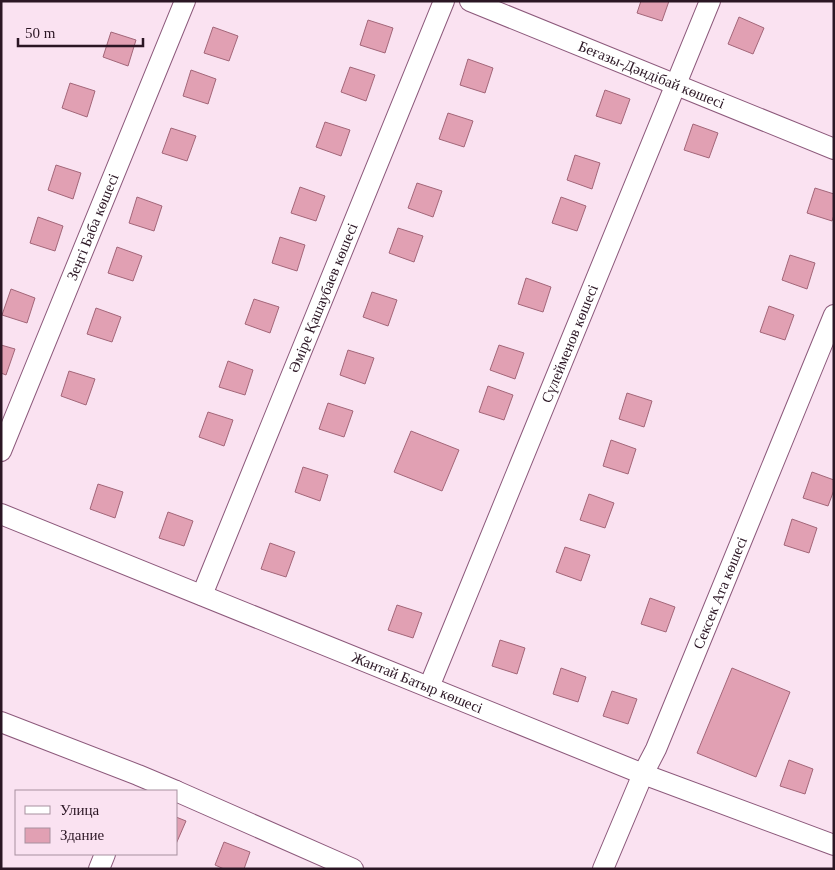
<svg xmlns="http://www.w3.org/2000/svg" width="835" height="870" viewBox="0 0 835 870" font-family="Georgia,serif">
  <rect width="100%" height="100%" fill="#fae2f1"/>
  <path fill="#e1a0b3" stroke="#a36679" d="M 641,1 L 669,1 L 662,21 L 637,13 Z
    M 739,17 L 764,28 L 753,54 L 728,44 Z
    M 368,20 L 393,28 L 385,53 L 360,45 Z
    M 213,27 L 238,36 L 229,61 L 204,53 Z
    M 111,32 L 136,40 L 128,66 L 103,57 Z
    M 468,59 L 493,68 L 485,93 L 460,85 Z
    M 350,67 L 375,75 L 366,101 L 341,92 Z
    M 191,70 L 216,79 L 208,104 L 183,96 Z
    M 70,83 L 95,91 L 87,117 L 62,108 Z
    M 605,90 L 630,99 L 621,124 L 596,116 Z
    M 448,113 L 473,121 L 464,147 L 439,139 Z
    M 325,122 L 350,130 L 341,156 L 316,147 Z
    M 693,124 L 718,133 L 709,158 L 684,150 Z
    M 171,128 L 196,136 L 187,161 L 162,153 Z
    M 575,155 L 600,163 L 592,189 L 567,180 Z
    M 56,165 L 81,173 L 73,199 L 48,190 Z
    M 417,183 L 442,191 L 433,217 L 408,208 Z
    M 300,187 L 325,196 L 316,221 L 291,213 Z
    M 815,188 L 834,194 L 834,215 L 832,221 L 807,213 Z
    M 137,197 L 162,206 L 154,231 L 129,223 Z
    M 561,197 L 586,206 L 577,231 L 552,223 Z
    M 38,217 L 63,226 L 55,251 L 30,243 Z
    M 398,228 L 423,236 L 414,262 L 389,253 Z
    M 280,237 L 305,245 L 297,271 L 272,263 Z
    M 117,247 L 142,256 L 133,281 L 108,273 Z
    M 790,255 L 815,263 L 807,289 L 782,280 Z
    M 526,278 L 551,287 L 543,312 L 518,304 Z
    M 11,289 L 35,298 L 27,323 L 2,315 Z
    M 372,292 L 397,300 L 388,326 L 363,317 Z
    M 254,299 L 279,307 L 270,333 L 245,324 Z
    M 769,306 L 794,315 L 785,340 L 760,332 Z
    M 96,308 L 121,317 L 112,342 L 87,334 Z
    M 1,345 L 15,349 L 6,375 L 1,373 Z
    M 499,345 L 524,353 L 515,379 L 490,370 Z
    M 348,350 L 374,358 L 365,384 L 340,375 Z
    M 228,361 L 253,370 L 245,395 L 219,387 Z
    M 69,371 L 95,379 L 86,405 L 61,396 Z
    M 488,386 L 513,395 L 504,420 L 479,412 Z
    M 627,393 L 652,401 L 644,427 L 619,419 Z
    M 328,403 L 353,411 L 344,437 L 319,429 Z
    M 208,412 L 233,420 L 224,446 L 199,437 Z
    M 411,431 L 459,450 L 442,491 L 394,472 Z
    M 611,440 L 636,449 L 628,474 L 603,466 Z
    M 303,467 L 328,475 L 320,501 L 295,492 Z
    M 812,472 L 834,480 L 834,490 L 828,506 L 803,498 Z
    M 98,484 L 123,492 L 115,518 L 90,509 Z
    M 589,494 L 614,503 L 605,528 L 580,520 Z
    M 168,512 L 193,521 L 184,546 L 159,538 Z
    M 792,519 L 817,528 L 809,553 L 784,545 Z
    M 270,543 L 295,552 L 286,577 L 261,569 Z
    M 565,547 L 590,555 L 581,581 L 556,572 Z
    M 650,598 L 675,607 L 666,632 L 641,624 Z
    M 397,605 L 422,613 L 413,638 L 388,630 Z
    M 500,640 L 525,648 L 517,674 L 492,666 Z
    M 561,668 L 586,677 L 578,702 L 553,694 Z
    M 732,668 L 790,692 L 756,777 L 697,753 Z
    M 612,691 L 637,699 L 628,724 L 603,716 Z
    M 789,760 L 813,769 L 805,794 L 780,786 Z
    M 176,817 L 186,821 L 176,844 Z
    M 224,842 L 250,852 L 244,869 L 224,869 L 215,865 Z"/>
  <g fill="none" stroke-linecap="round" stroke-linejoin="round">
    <g stroke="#8c597b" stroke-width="22">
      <g id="minor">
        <path id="s1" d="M 470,1 L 834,149"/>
        <path id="s2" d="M 1,451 L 185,1"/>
        <path id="s3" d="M 1,514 L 643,774 L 834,845"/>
        <path id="s4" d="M 202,595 L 444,1"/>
        <path id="s5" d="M 429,687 L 710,1"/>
        <path d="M 1,722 L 138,775 L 176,791"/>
        <path d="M 176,791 L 353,869"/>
        <path d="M 99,869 L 105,854"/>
        <path id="s6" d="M 603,869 L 643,774 L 656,749 L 834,315"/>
      </g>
    </g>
    <use href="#minor" stroke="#fff" stroke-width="20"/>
  </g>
  <g text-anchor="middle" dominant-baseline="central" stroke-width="4" stroke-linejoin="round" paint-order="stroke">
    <g font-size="15" fill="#2b1624" stroke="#fae2f1">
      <text stroke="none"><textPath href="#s1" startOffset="196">Беғазы-Дәндібай көшесі</textPath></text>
      <text stroke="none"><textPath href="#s2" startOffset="242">Зеңгі Баба көшесі</textPath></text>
      <text stroke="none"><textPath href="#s4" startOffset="321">Әміре Қашаубаев көшесі</textPath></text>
      <text stroke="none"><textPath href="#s5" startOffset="371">Сүлейменов көшесі</textPath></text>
      <text stroke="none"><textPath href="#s6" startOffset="300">Сексек Ата көшесі</textPath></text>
      <text stroke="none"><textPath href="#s3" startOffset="449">Жантай Батыр көшесі</textPath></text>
    </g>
  </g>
  <rect width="835" height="870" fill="none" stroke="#2b1624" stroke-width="5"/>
  <rect x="15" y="790" width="162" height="65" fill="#fae2f1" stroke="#a7909f"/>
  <rect x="25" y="806" width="25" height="8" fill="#ffffff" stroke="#a7909f"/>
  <text x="60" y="815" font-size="15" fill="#2b1624">Улица</text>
  <rect x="25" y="828" width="25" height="15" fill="#e1a0b3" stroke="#a7909f"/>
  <text x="60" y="840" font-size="15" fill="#2b1624">Здание</text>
  <path d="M18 38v8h125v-8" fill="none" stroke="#2b1624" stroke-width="2.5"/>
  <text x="25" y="38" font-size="15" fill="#2b1624" stroke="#fae2f1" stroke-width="4" paint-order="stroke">50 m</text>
</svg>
